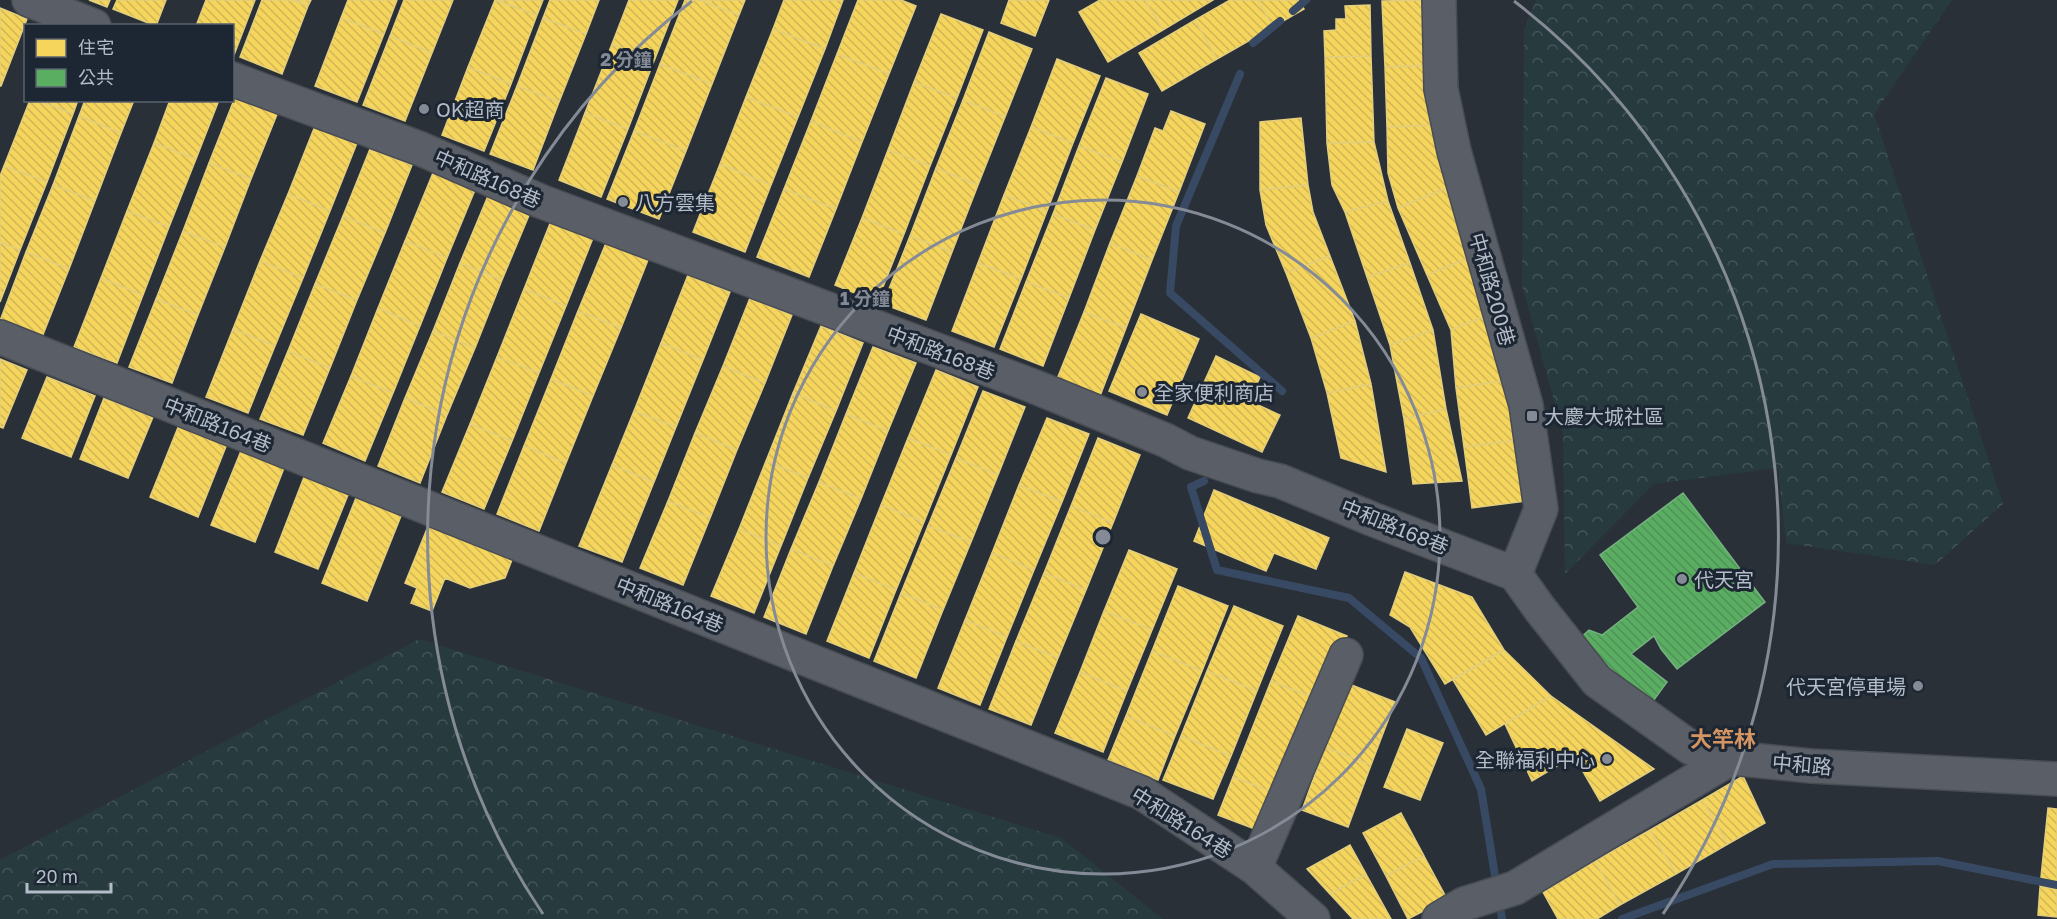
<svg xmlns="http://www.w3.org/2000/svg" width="2057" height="919" viewBox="0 0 2057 919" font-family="'Golos Text','Noto Sans TC',sans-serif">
  <defs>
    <pattern id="forest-crowns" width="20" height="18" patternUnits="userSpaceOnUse" patternTransform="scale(1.5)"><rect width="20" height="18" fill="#273a3e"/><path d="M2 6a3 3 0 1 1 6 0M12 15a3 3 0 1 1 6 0" fill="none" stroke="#445559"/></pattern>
    <pattern id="homes-back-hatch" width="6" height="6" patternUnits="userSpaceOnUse" patternTransform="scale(1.5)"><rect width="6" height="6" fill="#f6d55c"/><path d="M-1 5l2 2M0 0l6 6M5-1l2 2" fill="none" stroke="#d0b656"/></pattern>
    <pattern id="public-back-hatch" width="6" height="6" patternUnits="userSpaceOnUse" patternTransform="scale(1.5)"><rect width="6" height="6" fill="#5aae61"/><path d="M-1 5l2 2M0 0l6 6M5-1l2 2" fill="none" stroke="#519058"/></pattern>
  </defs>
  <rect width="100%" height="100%" fill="#2a3038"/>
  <path fill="url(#forest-crowns)" d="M 1536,0 L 1952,0 L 1874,114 L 2003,504 L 1935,565 L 1786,543 L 1778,468 L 1654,484 L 1565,574 L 1563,433 L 1522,285 L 1524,30 Z
    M 419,639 L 1061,838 L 1163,919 L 0,919 L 0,860 Z"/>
  <path fill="url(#homes-back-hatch)" stroke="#e2ce7d" stroke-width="1.5" d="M 89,0 L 110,0 L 107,7 Z
    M 117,0 L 166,0 L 156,26 L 113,9 Z
    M 206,0 L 255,0 L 234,55 L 232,26 L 196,26 Z
    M 262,0 L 293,0 L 308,6 L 282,74 L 240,57 Z
    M 293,0 L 311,0 L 308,6 Z
    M 348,0 L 397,0 L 384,34 L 341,18 Z
    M 404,0 L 453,0 L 432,53 L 390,36 Z
    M 495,0 L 537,15 L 511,84 L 468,67 Z
    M 496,0 L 543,0 L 537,15 Z
    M 550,0 L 599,0 L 586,34 L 543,18 Z
    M 629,0 L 678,0 L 654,61 L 612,44 Z
    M 685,0 L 699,0 L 739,15 L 712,84 L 660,64 Z
    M 699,0 L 745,0 L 739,15 Z
    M 784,0 L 843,0 L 825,49 L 773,29 Z
    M 858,0 L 901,0 L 916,6 L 889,74 L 837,54 Z
    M 1009,0 L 1049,0 L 1035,36 L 1001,23 Z
    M 1100,0 L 1145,0 L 1163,30 L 1108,62 L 1079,12 Z
    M 1145,0 L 1213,0 L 1163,30 Z
    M 1230,0 L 1258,0 L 1273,27 L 1217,59 L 1195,20 Z
    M 1258,0 L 1298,0 L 1304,9 L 1273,27 Z
    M 1431,0 L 1434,65 L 1385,67 L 1382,1 Z
    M 1370,5 L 1371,56 L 1325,57 L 1324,31 L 1336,30 L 1336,19 L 1346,19 L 1345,6 Z
    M 0,8 L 27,19 L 1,86 L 0,86 Z
    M 941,14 L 983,30 L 957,98 L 914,82 Z
    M 341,18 L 384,34 L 357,102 L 315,86 Z
    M 543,18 L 586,34 L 559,102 L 517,86 Z
    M 1195,20 L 1217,59 L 1162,91 L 1139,53 Z
    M 773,29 L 825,49 L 798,117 L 746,97 Z
    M 989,32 L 1032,49 L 1005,117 L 963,100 Z
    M 390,36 L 432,53 L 405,121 L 363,105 Z
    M 612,44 L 654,61 L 628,129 L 585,113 Z
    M 837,54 L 889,74 L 862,142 L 811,121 Z
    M 1371,56 L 1374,142 L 1327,143 L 1325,57 Z
    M 1057,59 L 1100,76 L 1073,143 L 1031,127 Z
    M 660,64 L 712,84 L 686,151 L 634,131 Z
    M 1434,65 L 1436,125 L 1387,127 L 1385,67 Z
    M 468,67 L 511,84 L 484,151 L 442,135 Z
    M 1106,78 L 1148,94 L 1122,162 L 1079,146 Z
    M 914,82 L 957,98 L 930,166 L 888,150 Z
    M 517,86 L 559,102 L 533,170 L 490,154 Z
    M 236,95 L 278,112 L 251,179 L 209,163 Z
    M 746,97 L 798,117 L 771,185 L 720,164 Z
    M 30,100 L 37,100 L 73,114 L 47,182 L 4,166 Z
    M 37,100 L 78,100 L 73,114 Z
    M 85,100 L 134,100 L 121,133 L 79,116 Z
    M 170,100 L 219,100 L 196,159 L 154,143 Z
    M 963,100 L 1005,117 L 978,185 L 936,168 Z
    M 1171,111 L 1205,124 L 1179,192 L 1137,176 L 1155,128 L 1163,131 Z
    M 585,113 L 628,129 L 601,197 L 559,180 Z
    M 79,116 L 121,133 L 95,201 L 53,185 Z
    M 1301,118 L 1308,185 L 1260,190 L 1260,122 Z
    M 811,121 L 862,142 L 836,209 L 784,189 Z
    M 1436,125 L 1449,187 L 1398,208 L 1388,173 L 1387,127 Z
    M 315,126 L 357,143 L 330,211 L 288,194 Z
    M 1031,127 L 1073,143 L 1047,211 L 1004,195 Z
    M 634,131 L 686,151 L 659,219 L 607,199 Z
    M 1374,142 L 1388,201 L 1345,212 L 1332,185 L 1327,143 Z
    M 154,143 L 196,159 L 169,227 L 127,211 Z
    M 1079,146 L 1122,162 L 1095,230 L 1053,214 Z
    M 370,149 L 412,165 L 385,233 L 343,216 Z
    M 888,150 L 930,166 L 904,234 L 862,218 Z
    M 209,163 L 251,179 L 225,247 L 183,231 Z
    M 720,164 L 771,185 L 745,252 L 693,232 Z
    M 4,166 L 47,182 L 20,250 L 0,242 L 0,176 Z
    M 936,168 L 978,185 L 952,252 L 910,236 Z
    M 433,173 L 475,190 L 447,258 L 405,241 Z
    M 1137,176 L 1179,192 L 1152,260 L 1110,243 Z
    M 53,185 L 95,201 L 69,269 L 26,252 Z
    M 1308,185 L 1313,212 L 1330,256 L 1286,273 L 1266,225 L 1260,190 Z
    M 1449,187 L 1478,254 L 1427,275 L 1398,208 Z
    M 784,189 L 836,209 L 809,277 L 757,257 Z
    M 288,194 L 330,211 L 303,278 L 260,261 Z
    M 1004,195 L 1047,211 L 1021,279 L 978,263 Z
    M 488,196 L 530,213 L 502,280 L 460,263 Z
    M 1388,201 L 1410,263 L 1367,277 L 1345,212 Z
    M 127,211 L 169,227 L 143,295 L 101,278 Z
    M 1053,214 L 1095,230 L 1069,298 L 1026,282 Z
    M 343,216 L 385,233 L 357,300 L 315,284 Z
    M 862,218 L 904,234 L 877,302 L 835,285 Z
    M 551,221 L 593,238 L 566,306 L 524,289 Z
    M 183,231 L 225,247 L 198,315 L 156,299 Z
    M 910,236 L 952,252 L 926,320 L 883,304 Z
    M 405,241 L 447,258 L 420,326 L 378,308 Z
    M 0,242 L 20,250 L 0,302 Z
    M 606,243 L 648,260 L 621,328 L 578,311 Z
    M 1110,243 L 1152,260 L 1126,328 L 1084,312 Z
    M 26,252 L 69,269 L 42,337 L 0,321 Z
    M 1478,254 L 1500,310 L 1451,330 L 1427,275 Z
    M 1330,256 L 1355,321 L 1311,338 L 1286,273 Z
    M 260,261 L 303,278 L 275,346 L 233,329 Z
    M 460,263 L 502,280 L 475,348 L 433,331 Z
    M 978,263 L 1021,279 L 994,347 L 952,331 Z
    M 1410,263 L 1433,330 L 1390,345 L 1367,277 Z
    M 688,275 L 730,292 L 703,360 L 661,343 Z
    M 101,278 L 143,295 L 117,363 L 74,347 Z
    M 1026,282 L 1069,298 L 1043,366 L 1000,349 Z
    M 315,284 L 357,300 L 330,368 L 288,351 Z
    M 524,289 L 566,306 L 539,373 L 497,357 Z
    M 750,298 L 792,315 L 765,383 L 723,366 Z
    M 156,299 L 198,315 L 172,383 L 129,367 Z
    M 378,308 L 420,326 L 393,393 L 351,376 Z
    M 1500,310 L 1515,379 L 1456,388 L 1451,330 Z
    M 578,311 L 621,328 L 593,396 L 551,379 Z
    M 1084,312 L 1126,328 L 1100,396 L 1057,379 Z
    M 1141,314 L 1199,339 L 1167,415 L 1109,391 Z
    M 1355,321 L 1371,384 L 1327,393 L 1311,338 Z
    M 821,326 L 863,343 L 836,411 L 793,393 Z
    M 233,329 L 275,346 L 248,413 L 206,397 Z
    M 1433,330 L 1446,409 L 1404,419 L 1390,345 Z
    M 433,331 L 475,348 L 447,415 L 405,398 Z
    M 661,343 L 703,360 L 676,427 L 634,411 Z
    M 873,347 L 916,363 L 888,431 L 846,414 Z
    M 288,351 L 330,368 L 303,435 L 260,419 Z
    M 1216,356 L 1260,377 L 1249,401 L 1280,415 L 1262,452 L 1188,418 Z
    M 497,357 L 539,373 L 512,441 L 470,424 Z
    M 0,359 L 27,370 L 3,428 L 0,427 Z
    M 723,366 L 765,383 L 737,450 L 695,433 Z
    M 936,370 L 978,387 L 951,455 L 908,438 Z
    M 351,376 L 393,393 L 365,461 L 323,443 Z
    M 47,377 L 95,396 L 71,457 L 22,438 Z
    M 551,379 L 593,396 L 566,463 L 524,446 Z
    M 1515,379 L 1526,439 L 1464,447 L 1456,388 Z
    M 1371,384 L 1386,472 L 1341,458 L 1327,393 Z
    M 983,391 L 1025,407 L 998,475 L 956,458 Z
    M 793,393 L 836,411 L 808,478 L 766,461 Z
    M 104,398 L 153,417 L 128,478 L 80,459 Z
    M 405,398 L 447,415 L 420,483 L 378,466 Z
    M 1446,409 L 1462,481 L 1413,484 L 1404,419 Z
    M 634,411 L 676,427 L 654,482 L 612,465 Z
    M 846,414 L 888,431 L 861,499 L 819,482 Z
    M 1047,418 L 1089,434 L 1062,502 L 1019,485 Z
    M 470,424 L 512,441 L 484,509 L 442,492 Z
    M 179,425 L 227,444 L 198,517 L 150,497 Z
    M 695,433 L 737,450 L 710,518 L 668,501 Z
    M 908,438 L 951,455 L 924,522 L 881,505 Z
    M 1098,438 L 1140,455 L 1113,523 L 1071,506 Z
    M 1526,439 L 1534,500 L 1472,508 L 1464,447 Z
    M 243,446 L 286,463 L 255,542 L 211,525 Z
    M 524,446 L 566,463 L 539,531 L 497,514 Z
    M 956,458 L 998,475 L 971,542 L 928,526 Z
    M 766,461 L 808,478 L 781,546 L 739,529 Z
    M 612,465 L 654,482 L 622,562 L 579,546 Z
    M 306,472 L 350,490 L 318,569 L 275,552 Z
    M 819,482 L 861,499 L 833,566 L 791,549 Z
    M 1019,485 L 1062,502 L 1034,570 L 992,553 Z
    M 1214,490 L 1329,538 L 1316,569 L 1274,553 L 1266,571 L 1194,541 Z
    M 358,493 L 403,511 L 367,601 L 322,583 Z
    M 668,501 L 710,518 L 683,585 L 640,568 Z
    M 881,505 L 924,522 L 896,590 L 854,573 Z
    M 1071,506 L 1113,523 L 1086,590 L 1044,573 Z
    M 431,519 L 515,552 L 505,578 L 470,588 L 445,578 L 432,611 L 411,603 L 417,588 L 405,583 Z
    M 928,526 L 971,542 L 943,610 L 901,593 Z
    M 739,529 L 781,546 L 754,613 L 711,596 Z
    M 791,549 L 833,566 L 806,634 L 764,617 Z
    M 1129,550 L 1177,569 L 1152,630 L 1104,611 Z
    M 992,553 L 1034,570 L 1007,637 L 965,620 Z
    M 1405,572 L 1472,597 L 1504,650 L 1445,684 L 1410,627 L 1390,615 Z
    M 854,573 L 896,590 L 869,658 L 827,641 Z
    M 1044,573 L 1086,590 L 1058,658 L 1016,641 Z
    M 1178,586 L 1228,606 L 1202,671 L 1152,651 Z
    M 901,593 L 943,610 L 916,678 L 874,661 Z
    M 1234,606 L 1283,626 L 1257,691 L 1207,671 Z
    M 1104,611 L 1152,630 L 1127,691 L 1080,672 Z
    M 1298,616 L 1347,636 L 1322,701 L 1271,681 Z
    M 965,620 L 1007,637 L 980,705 L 938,688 Z
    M 1016,641 L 1058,658 L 1031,725 L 989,709 Z
    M 1504,650 L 1551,696 L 1486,735 L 1453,680 Z
    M 1152,651 L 1202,671 L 1175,736 L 1126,716 Z
    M 1207,671 L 1257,691 L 1231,756 L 1181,736 Z
    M 1080,672 L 1127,691 L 1103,752 L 1055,733 Z
    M 1271,681 L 1322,701 L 1283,796 L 1233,777 Z
    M 1349,684 L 1395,702 L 1371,765 L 1325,747 Z
    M 1551,696 L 1654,769 L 1600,801 L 1574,756 L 1532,781 L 1505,724 Z
    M 1126,716 L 1175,736 L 1158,780 L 1108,760 Z
    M 1407,729 L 1443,743 L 1420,800 L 1384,787 Z
    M 1181,736 L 1231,756 L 1213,799 L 1163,780 Z
    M 1325,747 L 1371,765 L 1348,827 L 1302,810 Z
    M 1743,776 L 1765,823 L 1728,844 L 1702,800 Z
    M 1233,777 L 1283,796 L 1268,834 L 1218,815 Z
    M 1702,800 L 1728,844 L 1676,874 L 1650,830 Z
    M 2048,808 L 2057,809 L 2057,889 L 2040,887 Z
    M 1401,813 L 1424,856 L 1386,876 L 1363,833 Z
    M 1650,830 L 1676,874 L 1620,905 L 1595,861 Z
    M 1350,845 L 1366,874 L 1330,894 L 1307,869 Z
    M 1424,856 L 1447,899 L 1408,919 L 1386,876 Z
    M 1595,861 L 1620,905 L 1597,919 L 1558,919 L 1543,892 Z
    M 1366,874 L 1391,919 L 1353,919 L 1330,894 Z
    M 2040,887 L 2057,889 L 2057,917 L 2038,915 Z"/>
  <path fill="url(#public-back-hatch)" stroke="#75b280" stroke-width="1.5" d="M 1683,493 L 1765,602 L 1677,669 L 1661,649 L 1654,636 L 1631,654 L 1667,682 L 1651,704 L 1602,666 L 1577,641 L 1589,630 L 1602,635 L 1638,607 L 1600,555 Z"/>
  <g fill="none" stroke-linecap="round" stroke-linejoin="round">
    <path stroke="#384963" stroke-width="8" d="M 1293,11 L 1306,0
      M 1253,43 L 1280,21
      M 1240,74 L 1176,226 L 1170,293 L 1282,391
      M 1204,481 L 1191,487 L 1217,570 L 1349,598 L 1421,658 L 1481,789 L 1497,888
      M 1499,901 L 1502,919
      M 1622,919 L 1773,864 L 1938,861 L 2057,885"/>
    <g stroke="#484c53" stroke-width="36">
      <path id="minor" d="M 29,0 L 94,26
        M 1439,0 L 1441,89 L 1454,151 L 1526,405 L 1541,509 L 1515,574
        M 232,79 L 421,149 L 540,201 L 1033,386 L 1165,440 L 1190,453 L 1258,476 L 1280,481 L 1372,519 L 1515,574
        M 0,337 L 1142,793 L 1255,868 L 1313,919
        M 1515,574 L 1540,609 L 1597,681 L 1691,748 L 1731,758 L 1811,766 L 2057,779
        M 1255,868 L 1346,655
        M 1439,919 L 1464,904 L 1515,888 L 1731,758"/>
    </g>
    <use href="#minor" stroke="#5a5e66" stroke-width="33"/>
  </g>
  <g fill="none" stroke="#848b96" stroke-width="3">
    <circle cx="1103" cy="537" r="337"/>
    <path d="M543 914A675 675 0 0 1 692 1M1514 1A675 675 0 0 1 1663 914"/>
  </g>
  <g fill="#848b96" stroke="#1d2633" stroke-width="2">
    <circle cx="424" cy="109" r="6"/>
    <circle cx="623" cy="202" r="6"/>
    <circle cx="1142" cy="392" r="6"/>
    <rect x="1526" y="410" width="12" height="12" rx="3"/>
    <circle cx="1682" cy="579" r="6"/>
    <circle cx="1918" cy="686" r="6"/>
    <circle cx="1607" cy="759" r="6"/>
  </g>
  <g text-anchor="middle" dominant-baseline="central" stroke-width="6" stroke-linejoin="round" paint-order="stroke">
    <g font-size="20" fill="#b4bcc9" stroke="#1d2633" text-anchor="start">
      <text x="436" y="109">OK超商</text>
      <text x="635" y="202">八方雲集</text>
      <text x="1154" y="392">全家便利商店</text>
      <text x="1544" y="416">大慶大城社區</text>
      <text x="1694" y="579">代天宮</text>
      <text x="1906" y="686" text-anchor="end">代天宮停車場</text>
      <text x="1595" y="759" text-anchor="end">全聯福利中心</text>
    </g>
    <g font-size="20" fill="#b4bcc9" stroke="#1d2633">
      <text transform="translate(488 178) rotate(24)">中和路168巷</text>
      <text transform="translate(1493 289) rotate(74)">中和路200巷</text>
      <text transform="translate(941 352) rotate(21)">中和路168巷</text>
      <text transform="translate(218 424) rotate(22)">中和路164巷</text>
      <text transform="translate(1395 526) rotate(22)">中和路168巷</text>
      <text transform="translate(670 604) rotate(22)">中和路164巷</text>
      <text transform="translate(1802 764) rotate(5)">中和路</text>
      <text transform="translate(1182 822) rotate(32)">中和路164巷</text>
    </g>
    <g font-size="22" font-weight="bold" fill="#d59563" stroke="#1d2633">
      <text x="1723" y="738">大竿林</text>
    </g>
  </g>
  <circle cx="1103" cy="537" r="9" fill="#848b96" stroke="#1d2633" stroke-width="3"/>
  <g font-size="18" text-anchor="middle" font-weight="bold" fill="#848b96" stroke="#1d2633" stroke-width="6" stroke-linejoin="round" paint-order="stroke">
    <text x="626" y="66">2 分鐘</text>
    <text x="865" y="305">1 分鐘</text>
  </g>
  <rect x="24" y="24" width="210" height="78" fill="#1d2633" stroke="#59626f" stroke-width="1.5"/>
  <rect x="36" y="39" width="30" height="18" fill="#f6d55c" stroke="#59626f" stroke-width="1.5"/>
  <text x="78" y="54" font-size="18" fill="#b4bcc9">住宅</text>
  <rect x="36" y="69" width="30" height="18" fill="#5aae61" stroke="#59626f" stroke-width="1.5"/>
  <text x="78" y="84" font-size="18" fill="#b4bcc9">公共</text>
  <path d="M27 883v9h84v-9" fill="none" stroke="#b4bcc9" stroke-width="3"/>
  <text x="36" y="883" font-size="18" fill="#b4bcc9" stroke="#1d2633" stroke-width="4.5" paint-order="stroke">20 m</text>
</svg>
